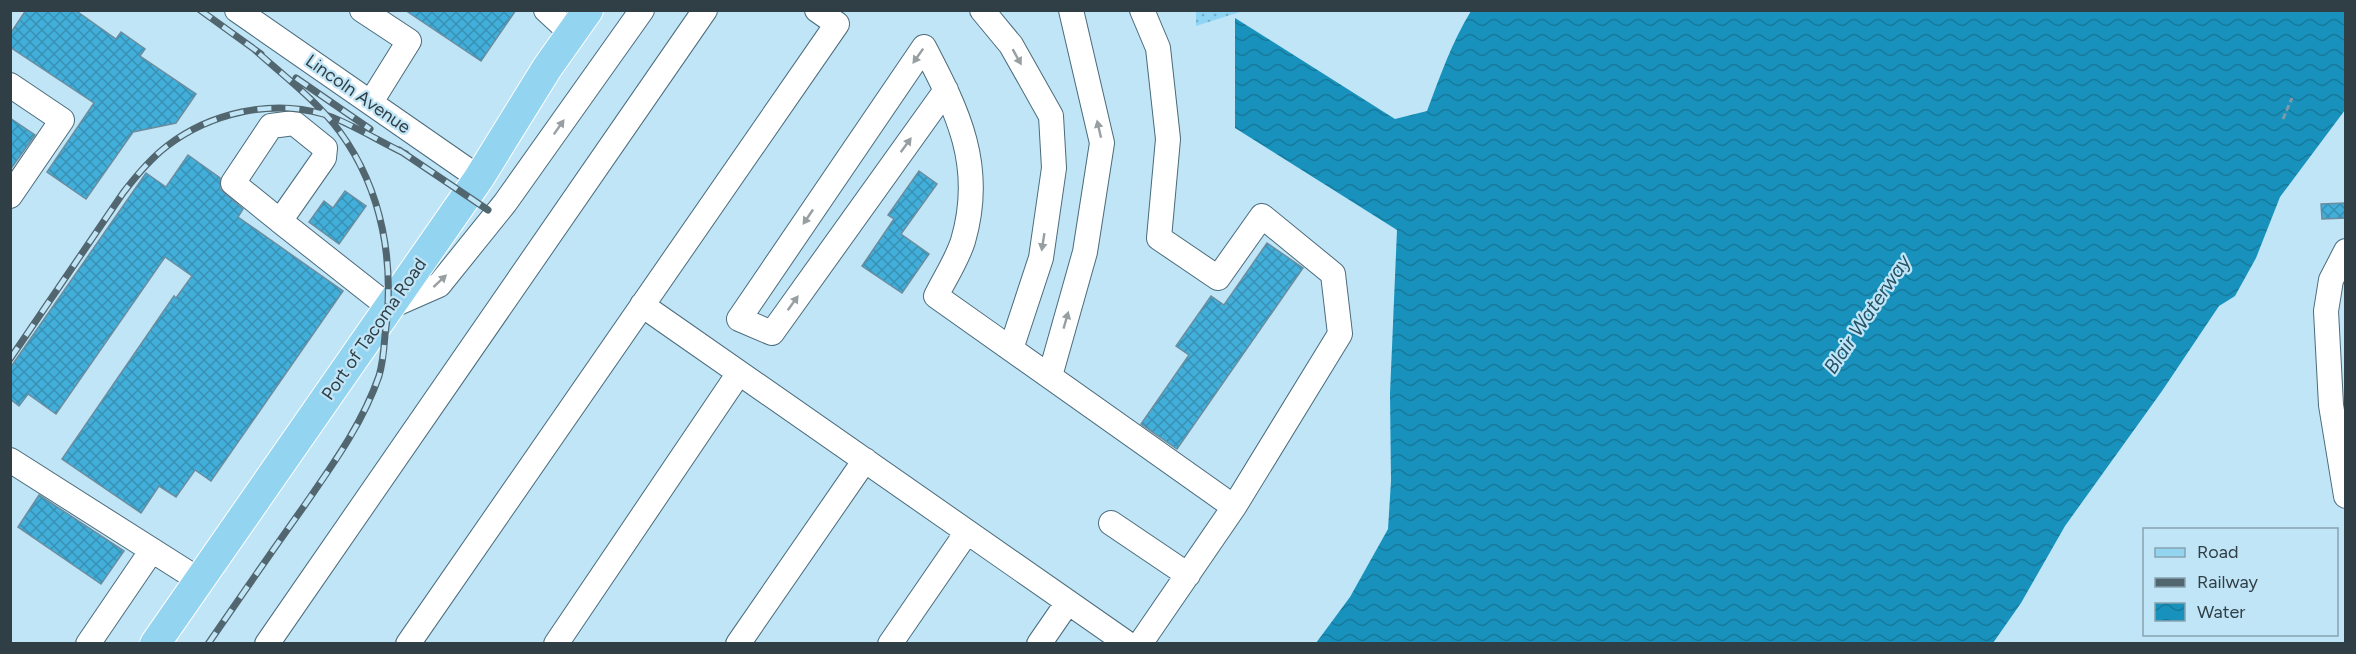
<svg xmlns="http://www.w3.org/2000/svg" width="2356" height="654" viewBox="0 0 2356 654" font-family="Figtree,sans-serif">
  <defs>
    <pattern id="park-dots" width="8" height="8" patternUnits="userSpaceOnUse" patternTransform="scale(1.5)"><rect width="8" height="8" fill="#8fd5f6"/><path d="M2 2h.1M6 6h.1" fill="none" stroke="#75aec9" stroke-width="1.8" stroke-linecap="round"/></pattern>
    <pattern id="water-waves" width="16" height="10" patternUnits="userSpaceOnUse" patternTransform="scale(1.5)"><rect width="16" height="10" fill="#1892bd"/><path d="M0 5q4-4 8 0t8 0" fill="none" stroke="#16799b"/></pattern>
    <pattern id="building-cross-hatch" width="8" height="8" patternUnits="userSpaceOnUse" patternTransform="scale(1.5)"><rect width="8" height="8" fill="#42afdb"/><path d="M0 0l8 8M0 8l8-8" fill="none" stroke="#3890b3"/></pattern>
  </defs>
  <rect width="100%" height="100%" fill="#c0e5f7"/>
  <path fill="url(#park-dots)" d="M 1196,10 L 1243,10 L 1243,11 L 1196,26 Z"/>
  <path fill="url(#water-waves)" d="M 1471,11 L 2345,11 L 2345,148 L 2010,643 L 1316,643 L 1350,597 L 1388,529 L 1391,481 L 1390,394 L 1397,230 L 1235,128 L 1235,18 L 1395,119 L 1427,111 C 1440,76 1452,42 1471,11 Z"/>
  <path fill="#c0e5f7" d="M 2345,110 L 2346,154 L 2294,231 L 2261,291 L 2228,332 L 2112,494 L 2013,644 L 1993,643 L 2021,603 L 2065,526 L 2162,391 L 2219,306 L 2235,296 L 2256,258 L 2280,197 Z"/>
  <path fill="url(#building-cross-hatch)" stroke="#6b8d9e" stroke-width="1.5" d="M 26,10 L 75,10 L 116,39 L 121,32 L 145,49 L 140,56 L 196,94 L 176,123 L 133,132 L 86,199 L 47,172 L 94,103 L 10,47 L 10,34 Z
    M 405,10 L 516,10 L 481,61 Z
    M 10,118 L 35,135 L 10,170 Z
    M 188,155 L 220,178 L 220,189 L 243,209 L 238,217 L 343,291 L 211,481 L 195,470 L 176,497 L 159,486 L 141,513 L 62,459 L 174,296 L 176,298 L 192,276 L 165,257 L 56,414 L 28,394 L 19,406 L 10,399 L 10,368 L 146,173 L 166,187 Z
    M 919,171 L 937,184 L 901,234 L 929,254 L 902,293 L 862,266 L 894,219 L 888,215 Z
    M 345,191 L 366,206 L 339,244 L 309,222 L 324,201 L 333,208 Z
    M 2346,203 L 2346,218 L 2322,219 L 2321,204 Z
    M 1267,243 L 1303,268 L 1177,449 L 1141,424 L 1189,355 L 1176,346 L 1211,296 L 1224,305 Z
    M 39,495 L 124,551 L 101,584 L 18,527 Z"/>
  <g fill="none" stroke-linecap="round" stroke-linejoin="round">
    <g stroke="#4a6b7b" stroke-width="26">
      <path id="minor" d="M 237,10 L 479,178
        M 362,10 L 409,41 L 371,102
        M 546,10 L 572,34
        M 982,10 L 1011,45 L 1051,116 L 1054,168 L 1041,258 L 1011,349
        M 10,85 L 62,120 L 10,196
        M 946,90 L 772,333 L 739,319 L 924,47 C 958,112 985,166 963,241 C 957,260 945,278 936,296 L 1234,507
        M 280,221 L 233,183 L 271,126 L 294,123 L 325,148 L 324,158 L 280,221 L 389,307 L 439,285 L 505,203 L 642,10
        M 2346,251 L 2331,280 L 2326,311 L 2331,405 L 2346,496
        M 642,305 L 1128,644
        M 1050,376 L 1085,252 L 1102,143 L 1071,10
        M 10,460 L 199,580
        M 1111,523 L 1188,575
        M 88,644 L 152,550
        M 267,644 L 705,10
        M 408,644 L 837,24 L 817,10
        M 556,644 L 739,373
        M 738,644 L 865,460
        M 890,644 L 967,532
        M 1039,644 L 1068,602
        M 1140,644 L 1234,507 L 1340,334 L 1333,274 L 1262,216 L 1218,278 L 1159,238 L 1168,139 L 1158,48 L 1142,10"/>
    </g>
    <g stroke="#fff" stroke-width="32">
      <path id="major" d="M 155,644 L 479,178 L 547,68 L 588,10"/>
    </g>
    <path stroke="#7f9aa7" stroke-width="3" stroke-dasharray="6 3" stroke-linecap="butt" d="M 2283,119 L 2292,98"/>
    <use href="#minor" stroke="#fff" stroke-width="24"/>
    <use href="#major" stroke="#93d4f0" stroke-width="30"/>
    <g stroke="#526670" stroke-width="7">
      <path id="rail" d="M 200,10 L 261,54
        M 296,78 L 370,129
        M 399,150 L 488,210
        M 10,359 L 123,193 C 136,176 150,159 167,146 C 210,113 271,99 323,114 C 347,121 382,143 406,154
        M 208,644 C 239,599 270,554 302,509 C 331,467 362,425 379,376 C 383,363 384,348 385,335 C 395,264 383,191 340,132 C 317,101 284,76 255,50"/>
    </g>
    <use href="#rail" stroke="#c0e5f7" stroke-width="4.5" stroke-dasharray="14" stroke-linecap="butt"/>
  </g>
  <defs><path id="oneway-solid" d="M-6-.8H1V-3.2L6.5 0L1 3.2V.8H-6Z" transform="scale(1.5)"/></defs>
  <g fill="#989fa2">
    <use href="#oneway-solid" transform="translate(918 56) rotate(125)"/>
    <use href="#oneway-solid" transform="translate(1017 57) rotate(61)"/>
    <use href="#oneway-solid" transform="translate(559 127) rotate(-55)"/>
    <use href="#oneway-solid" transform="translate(1099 129) rotate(-103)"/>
    <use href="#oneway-solid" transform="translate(906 145) rotate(-54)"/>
    <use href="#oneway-solid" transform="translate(808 217) rotate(124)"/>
    <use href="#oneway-solid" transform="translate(1043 242) rotate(99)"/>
    <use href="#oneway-solid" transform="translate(440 281) rotate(-43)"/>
    <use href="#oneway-solid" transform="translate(793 303) rotate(-54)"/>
    <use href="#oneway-solid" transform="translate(1066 320) rotate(-74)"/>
  </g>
  <g text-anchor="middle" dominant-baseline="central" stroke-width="4.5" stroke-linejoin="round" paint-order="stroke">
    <g font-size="18" fill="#303f46" stroke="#c0e5f7">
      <text transform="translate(358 94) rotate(35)">Lincoln Avenue</text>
      <text transform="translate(374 329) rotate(-55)">Port of Tacoma Road</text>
    </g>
    <g font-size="20" font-style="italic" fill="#265366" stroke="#c0e5f7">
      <text transform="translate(1867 314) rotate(-56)">Blair Waterway</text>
    </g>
  </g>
  <rect width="2356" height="654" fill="none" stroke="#303f46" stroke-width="24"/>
  <rect x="2143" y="528" width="195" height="108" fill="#c0e5f7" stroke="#86a3b0" stroke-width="1.5"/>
  <rect x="2155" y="548" width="30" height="9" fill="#93d4f0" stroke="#86a3b0" stroke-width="1.5"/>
  <text x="2197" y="558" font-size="18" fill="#303f46">Road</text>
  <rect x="2155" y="578" width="30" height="9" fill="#526670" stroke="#86a3b0" stroke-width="1.5"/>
  <text x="2197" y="588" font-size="18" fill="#303f46">Railway</text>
  <rect x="2155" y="603" width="30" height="18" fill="url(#water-waves)" stroke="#86a3b0" stroke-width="1.5"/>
  <text x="2197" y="618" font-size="18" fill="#303f46">Water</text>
</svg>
